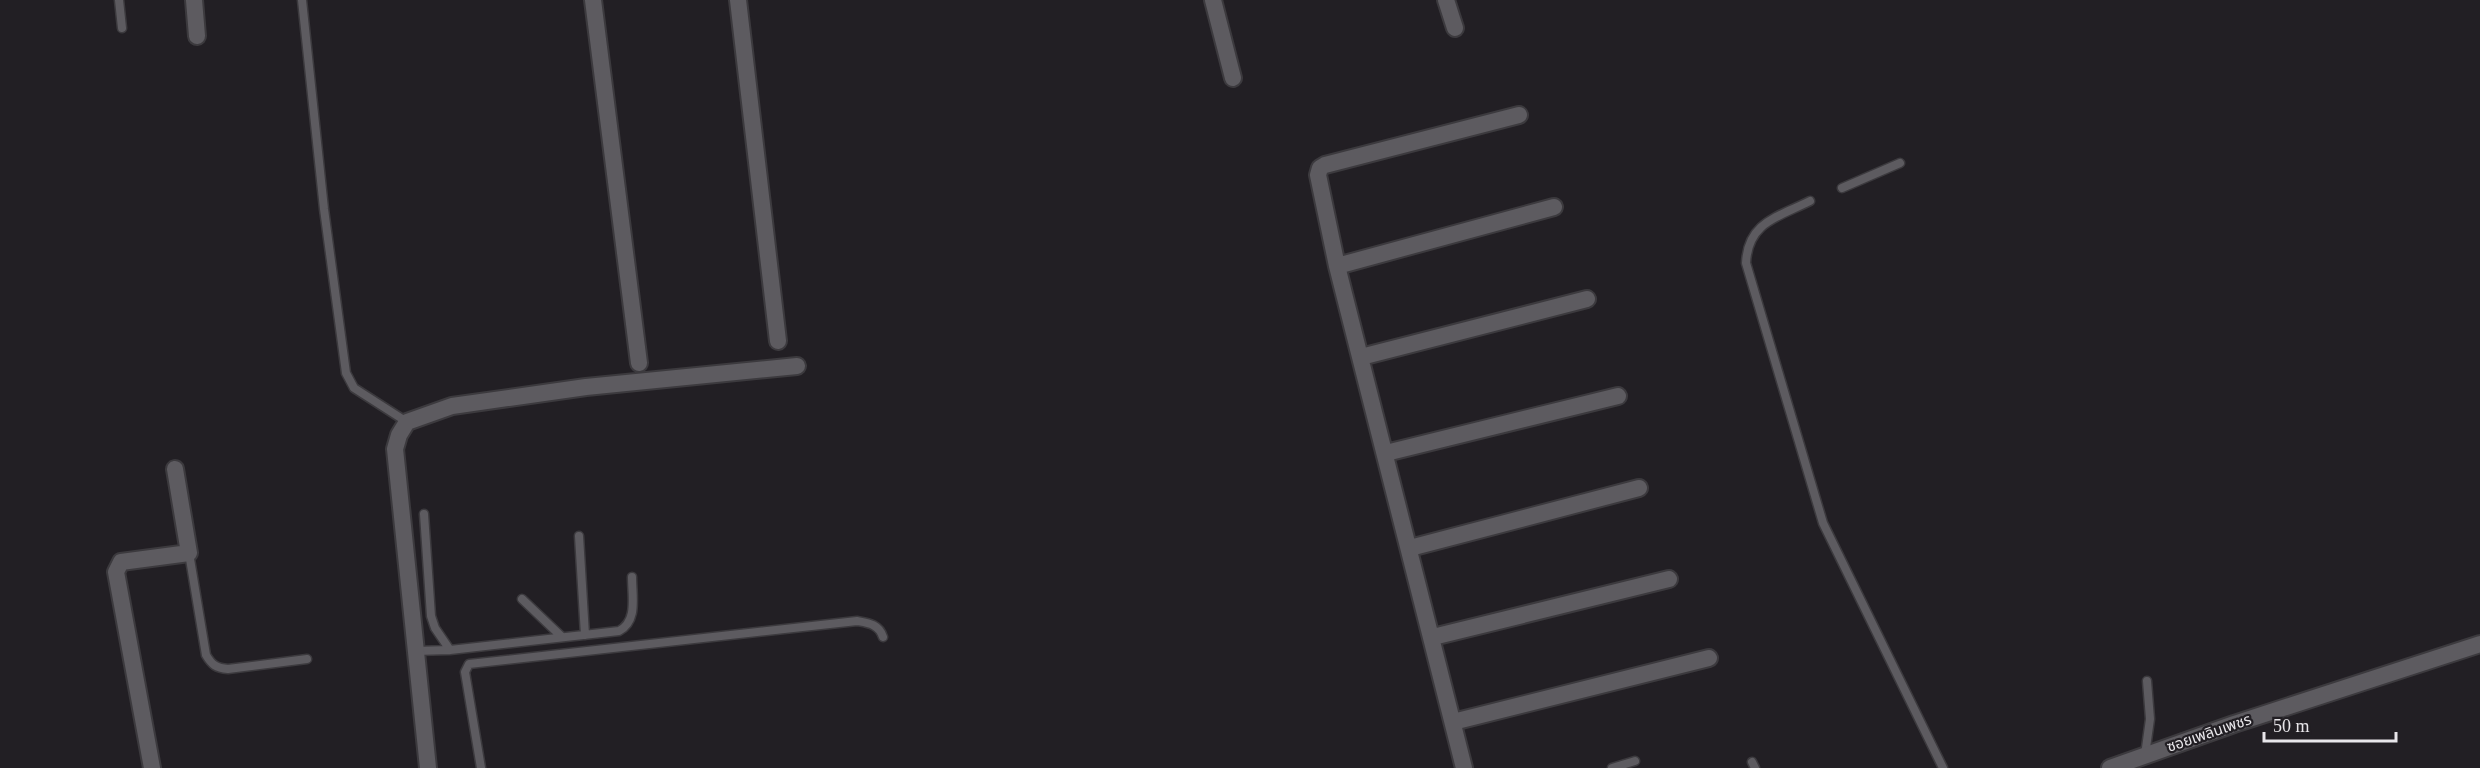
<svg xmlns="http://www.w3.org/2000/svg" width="2480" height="768" viewBox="0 0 2480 768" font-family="'Times New Roman','Noto Sans Thai',serif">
  <rect width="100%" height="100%" fill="#221f24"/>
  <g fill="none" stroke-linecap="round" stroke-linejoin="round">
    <g stroke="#3c3a3e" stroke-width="11">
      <path id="lane" d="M 119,0 L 122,28
        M 302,0 L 324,209 L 346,373 L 354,388 L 407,422
        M 1842,188 L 1900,163
        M 1810,201 C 1778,217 1748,222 1746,263 L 1823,523 L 1943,768
        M 424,514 L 431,616 L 435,628 L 450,650
        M 579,536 L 585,635
        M 189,553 L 206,655 C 212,665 216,668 228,669 L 307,659
        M 522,599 L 562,637
        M 415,651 L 450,650 L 619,631 C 638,621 632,597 632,577
        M 2145,755 L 2150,719 L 2147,681
        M 1752,762 L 1755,768
        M 481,768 L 465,672 L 469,664 L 857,621 C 868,623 879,624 883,637
        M 1612,768 L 1635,761"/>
    </g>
    <g stroke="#3c3a3e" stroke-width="20">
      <path id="street" d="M 194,0 L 197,36
        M 593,0 L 639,363
        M 738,0 L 778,341
        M 1213,0 L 1233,78
        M 1446,0 L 1455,28
        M 1337,266 L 1554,207
        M 1361,357 L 1587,299
        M 1386,453 L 1618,396
        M 1410,548 L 1639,488
        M 1433,637 L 1669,579
        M 1453,722 L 1709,658
        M 152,768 L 116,572 L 121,562 L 189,553 L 175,469
        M 428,768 L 395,449 L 399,435 L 407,422 L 452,406 L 586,387 L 797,366
        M 1464,768 L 1337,266 L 1318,175 L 1320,168 L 1325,165 L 1519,115
        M 2110,768 L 2234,724 L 2480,644"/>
    </g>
    <use href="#lane" stroke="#5d5b60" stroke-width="8"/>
    <use href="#street" stroke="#5d5b60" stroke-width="16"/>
  </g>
  <g text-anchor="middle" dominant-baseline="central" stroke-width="4.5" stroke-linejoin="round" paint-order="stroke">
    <g font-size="15" fill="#e8e6ea" stroke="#221f24">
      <text transform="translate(2209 733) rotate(-19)">ซอยเพลินเพชร</text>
    </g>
  </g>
  <path d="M2264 732v9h132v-9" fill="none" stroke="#e8e6ea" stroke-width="3"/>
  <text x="2273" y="732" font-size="18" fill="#e8e6ea" stroke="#221f24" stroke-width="4.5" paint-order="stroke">50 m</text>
</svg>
